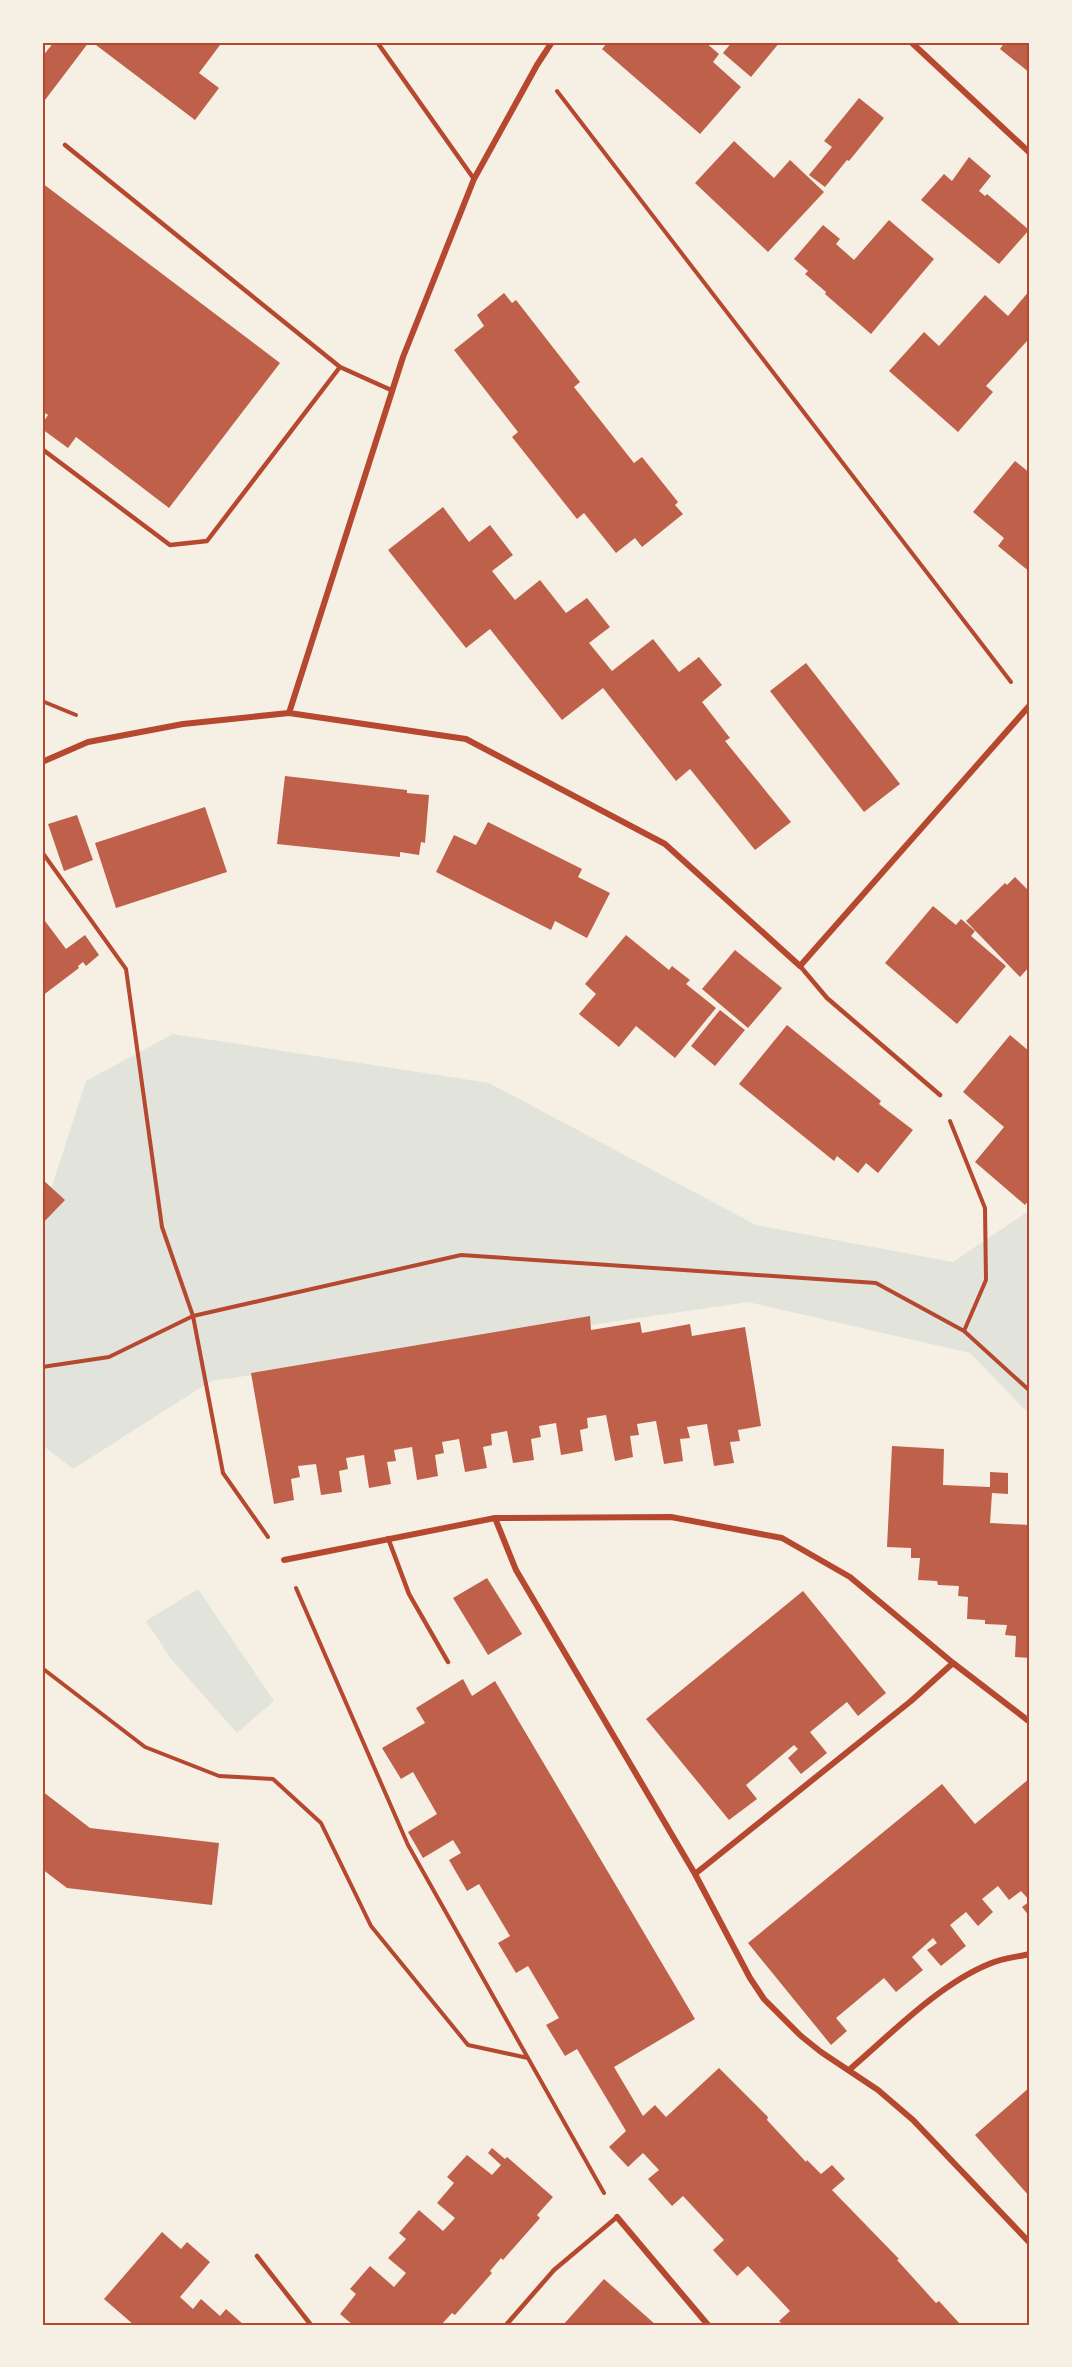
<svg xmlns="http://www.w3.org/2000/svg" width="1072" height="2367" viewBox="0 0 1072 2367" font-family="'PT Sans Narrow',sans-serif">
  <rect width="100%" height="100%" fill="#f6efe4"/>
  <path fill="#e2e4dc" d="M 173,1034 L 489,1083 L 756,1225 L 953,1262 L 1030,1210 L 1030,1415 L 970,1353 L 748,1302 L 211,1381 L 73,1469 L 42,1445 L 42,1217 L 86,1081 Z
    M 198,1589 L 274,1701 L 237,1733 L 172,1660 L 146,1621 Z"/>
  <path fill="#bf614a" d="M 54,42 L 89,42 L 42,104 L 42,57 Z
    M 92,42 L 215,42 L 220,45 L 199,73 L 219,88 L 195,120 Z
    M 608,42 L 705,42 L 719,54 L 713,62 L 741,87 L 700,134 L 602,49 Z
    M 732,42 L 780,42 L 751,77 L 723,53 Z
    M 1005,42 L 1030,42 L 1030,73 L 1000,49 Z
    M 859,98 L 884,118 L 849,161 L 847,160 L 825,187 L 809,175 L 832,147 L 824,141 Z
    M 734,141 L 774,178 L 790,160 L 824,192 L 768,252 L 695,183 Z
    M 969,157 L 991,176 L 979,191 L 985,196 L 987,194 L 1029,230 L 999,264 L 921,200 L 944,174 L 952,181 Z
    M 42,183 L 280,363 L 169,508 L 76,437 L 68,448 L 42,429 L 42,424 L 48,415 L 42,411 Z
    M 889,220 L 934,259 L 871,334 L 825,294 L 826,292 L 805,274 L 808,271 L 794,259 L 823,225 L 840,239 L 836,244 L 854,260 Z
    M 1030,290 L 1030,344 L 1027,341 L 986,386 L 993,392 L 958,432 L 889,371 L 924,332 L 939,346 L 985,295 L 1008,316 Z
    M 504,293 L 512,303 L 516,300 L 580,382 L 574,387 L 634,463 L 642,457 L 678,502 L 675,505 L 683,514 L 642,547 L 635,538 L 616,553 L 584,513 L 577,519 L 512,437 L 518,432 L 454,350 L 484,326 L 477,315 Z
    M 1015,461 L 1030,473 L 1030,572 L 998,546 L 1004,538 L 973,512 Z
    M 443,507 L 469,542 L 490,525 L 513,555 L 492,571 L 515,600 L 540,580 L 566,613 L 587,598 L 610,627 L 589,643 L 612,671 L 653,639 L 679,672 L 699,657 L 722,685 L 702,702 L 730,738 L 725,741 L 791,822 L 755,850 L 690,769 L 676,781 L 603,688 L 562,720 L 490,629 L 466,648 L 388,550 Z
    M 806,663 L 900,784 L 864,812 L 770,691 Z
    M 285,776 L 407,790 L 407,793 L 429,795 L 425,843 L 421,842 L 419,855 L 400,852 L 400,857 L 277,844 Z
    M 205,807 L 227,872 L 116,908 L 95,843 Z
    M 77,815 L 93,860 L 64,871 L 48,824 Z
    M 488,822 L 582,869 L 578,877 L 610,893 L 587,938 L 555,921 L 551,930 L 436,872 L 454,835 L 476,845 Z
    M 1015,877 L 1030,892 L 1028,906 L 1030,966 L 1020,977 L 966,921 L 1005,883 L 1007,885 Z
    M 933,906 L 956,925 L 961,919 L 975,931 L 971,936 L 1006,966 L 957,1024 L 885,963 Z
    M 42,917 L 66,949 L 85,935 L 99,955 L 86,966 L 83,962 L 78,966 L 79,968 L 42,996 Z
    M 626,935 L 669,970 L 672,966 L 690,980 L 686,984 L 716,1008 L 675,1058 L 636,1026 L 619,1047 L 579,1014 L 596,994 L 585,984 Z
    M 735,950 L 782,988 L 748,1028 L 702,989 Z
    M 720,1010 L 745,1030 L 715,1066 L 691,1046 Z
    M 787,1025 L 881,1101 L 879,1104 L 913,1130 L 878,1173 L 866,1163 L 858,1173 L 837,1156 L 834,1161 L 739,1084 Z
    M 1010,1035 L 1030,1052 L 1030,1199 L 1025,1205 L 975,1162 L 1004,1127 L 963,1092 Z
    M 42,1179 L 65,1200 L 42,1224 Z
    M 590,1316 L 591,1330 L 640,1322 L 642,1333 L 690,1324 L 692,1336 L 745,1327 L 761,1426 L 738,1430 L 740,1441 L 730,1442 L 734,1463 L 714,1466 L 707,1424 L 687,1427 L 690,1438 L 680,1439 L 683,1461 L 664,1464 L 656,1421 L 637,1424 L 639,1435 L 630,1436 L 633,1457 L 615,1461 L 606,1415 L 587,1418 L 588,1428 L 580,1430 L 583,1451 L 561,1455 L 556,1423 L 539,1426 L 541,1437 L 531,1439 L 534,1460 L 513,1463 L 507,1431 L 491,1434 L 492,1445 L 483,1447 L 487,1468 L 465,1472 L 459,1439 L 442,1442 L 444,1453 L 435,1455 L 438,1476 L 417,1480 L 412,1447 L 394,1450 L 396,1461 L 387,1462 L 391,1484 L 369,1488 L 364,1455 L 346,1458 L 348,1469 L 339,1471 L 342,1492 L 321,1495 L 316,1464 L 298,1466 L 300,1477 L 291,1479 L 294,1500 L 274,1504 L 251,1373 Z
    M 892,1446 L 944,1449 L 943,1485 L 990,1487 L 990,1472 L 1008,1473 L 1008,1494 L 992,1493 L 990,1523 L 1030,1525 L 1030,1658 L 1015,1657 L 1016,1636 L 1005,1635 L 1007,1625 L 985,1624 L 985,1620 L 967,1619 L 968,1597 L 958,1596 L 959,1586 L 938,1585 L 937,1581 L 918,1580 L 920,1558 L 911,1558 L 911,1548 L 887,1547 Z
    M 487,1578 L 522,1634 L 488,1655 L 453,1598 Z
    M 803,1591 L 886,1693 L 858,1716 L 847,1702 L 810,1732 L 827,1753 L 801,1774 L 788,1758 L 798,1749 L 794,1745 L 746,1785 L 757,1799 L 729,1820 L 646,1719 Z
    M 463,1679 L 472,1696 L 495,1681 L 695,2019 L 614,2067 L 643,2116 L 655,2105 L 666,2117 L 719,2068 L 768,2117 L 767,2120 L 806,2162 L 807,2160 L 821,2174 L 832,2165 L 845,2179 L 832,2190 L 899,2259 L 897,2260 L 936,2303 L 939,2301 L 961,2325 L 783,2325 L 779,2321 L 790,2311 L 748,2266 L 737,2276 L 713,2250 L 724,2240 L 683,2196 L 672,2206 L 648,2179 L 659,2170 L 643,2153 L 628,2167 L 609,2147 L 626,2131 L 577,2049 L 565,2056 L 546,2025 L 559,2018 L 528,1966 L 516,1973 L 498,1943 L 510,1936 L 479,1884 L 467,1891 L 449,1860 L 461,1853 L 453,1840 L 423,1858 L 408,1832 L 437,1814 L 413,1772 L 401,1779 L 382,1748 L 425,1723 L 416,1708 Z
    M 1030,1778 L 1030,1917 L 1022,1907 L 1030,1901 L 1021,1891 L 1009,1900 L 998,1886 L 982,1899 L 993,1912 L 978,1926 L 966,1912 L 950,1925 L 966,1946 L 941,1966 L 927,1950 L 937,1943 L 933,1938 L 912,1957 L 923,1970 L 896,1992 L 884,1978 L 836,2018 L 847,2031 L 831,2045 L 748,1943 L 942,1784 L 975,1824 Z
    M 42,1791 L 90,1828 L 219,1843 L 212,1905 L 67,1888 L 42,1869 Z
    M 1030,2087 L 1030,2197 L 975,2135 Z
    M 492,2148 L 505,2159 L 507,2157 L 553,2197 L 537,2215 L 540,2218 L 503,2260 L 501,2258 L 490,2271 L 492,2273 L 455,2315 L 452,2313 L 441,2325 L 353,2325 L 340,2314 L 356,2294 L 350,2289 L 370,2266 L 394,2287 L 406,2273 L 388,2258 L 406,2239 L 399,2233 L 419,2210 L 443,2231 L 455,2218 L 437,2203 L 454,2183 L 447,2177 L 467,2155 L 492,2175 L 501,2165 L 488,2153 Z
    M 162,2232 L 181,2249 L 187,2242 L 210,2262 L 180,2297 L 193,2309 L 201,2299 L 220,2316 L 226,2309 L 244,2325 L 134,2325 L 104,2299 Z
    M 604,2279 L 656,2325 L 563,2325 Z"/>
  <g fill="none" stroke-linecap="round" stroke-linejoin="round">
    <path stroke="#b5482f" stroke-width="4" d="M 557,91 L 1011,682
      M 42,701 L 76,715
      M 42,852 L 126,969 L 162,1227 L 193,1316 L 223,1473 L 268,1537
      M 950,1121 L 985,1208 L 986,1280 L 964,1331
      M 42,1367 L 109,1357 L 193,1316 L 461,1255 L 876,1283 L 964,1331 L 1030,1391
      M 296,1588 L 408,1845 L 604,2193
      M 42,1668 L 145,1747 L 219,1776 L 273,1779 L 321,1823 L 371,1926 L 468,2045 L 528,2058"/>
    <path stroke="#b5482f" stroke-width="4.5" d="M 377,42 L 474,179
      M 65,145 L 340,367
      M 42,449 L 170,545 L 207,541 L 340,367 L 391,390
      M 800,966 L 827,998 L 940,1095
      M 388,1538 L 409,1594 L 448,1662
      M 257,2256 L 311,2325
      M 506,2325 L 554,2270 L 617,2217"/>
    <path stroke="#b5482f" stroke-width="6" d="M 911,42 L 1030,153
      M 289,713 L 403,357 L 474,179 L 537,65 L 552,42
      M 42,762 L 88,742 L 183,724 L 289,713 L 466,739 L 665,844 L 800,966 L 1030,705
      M 495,1518 L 516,1570 L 695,1874 L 750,1978 L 764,1999 L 801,2036 L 821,2052 L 878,2090 L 913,2120 L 1030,2243
      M 284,1560 L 495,1518 L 671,1517 L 782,1538 L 850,1577 L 953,1663 L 1030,1722
      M 695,1874 L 911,1701 L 953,1663
      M 849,2070 C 891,2034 938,1985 989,1964 C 1002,1958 1017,1957 1030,1954
      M 617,2217 L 708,2325"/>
  </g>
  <rect width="1072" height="2367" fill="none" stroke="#f6efe4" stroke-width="87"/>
  <rect x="44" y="44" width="984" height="2280" fill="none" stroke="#b5482f" stroke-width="2"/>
</svg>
